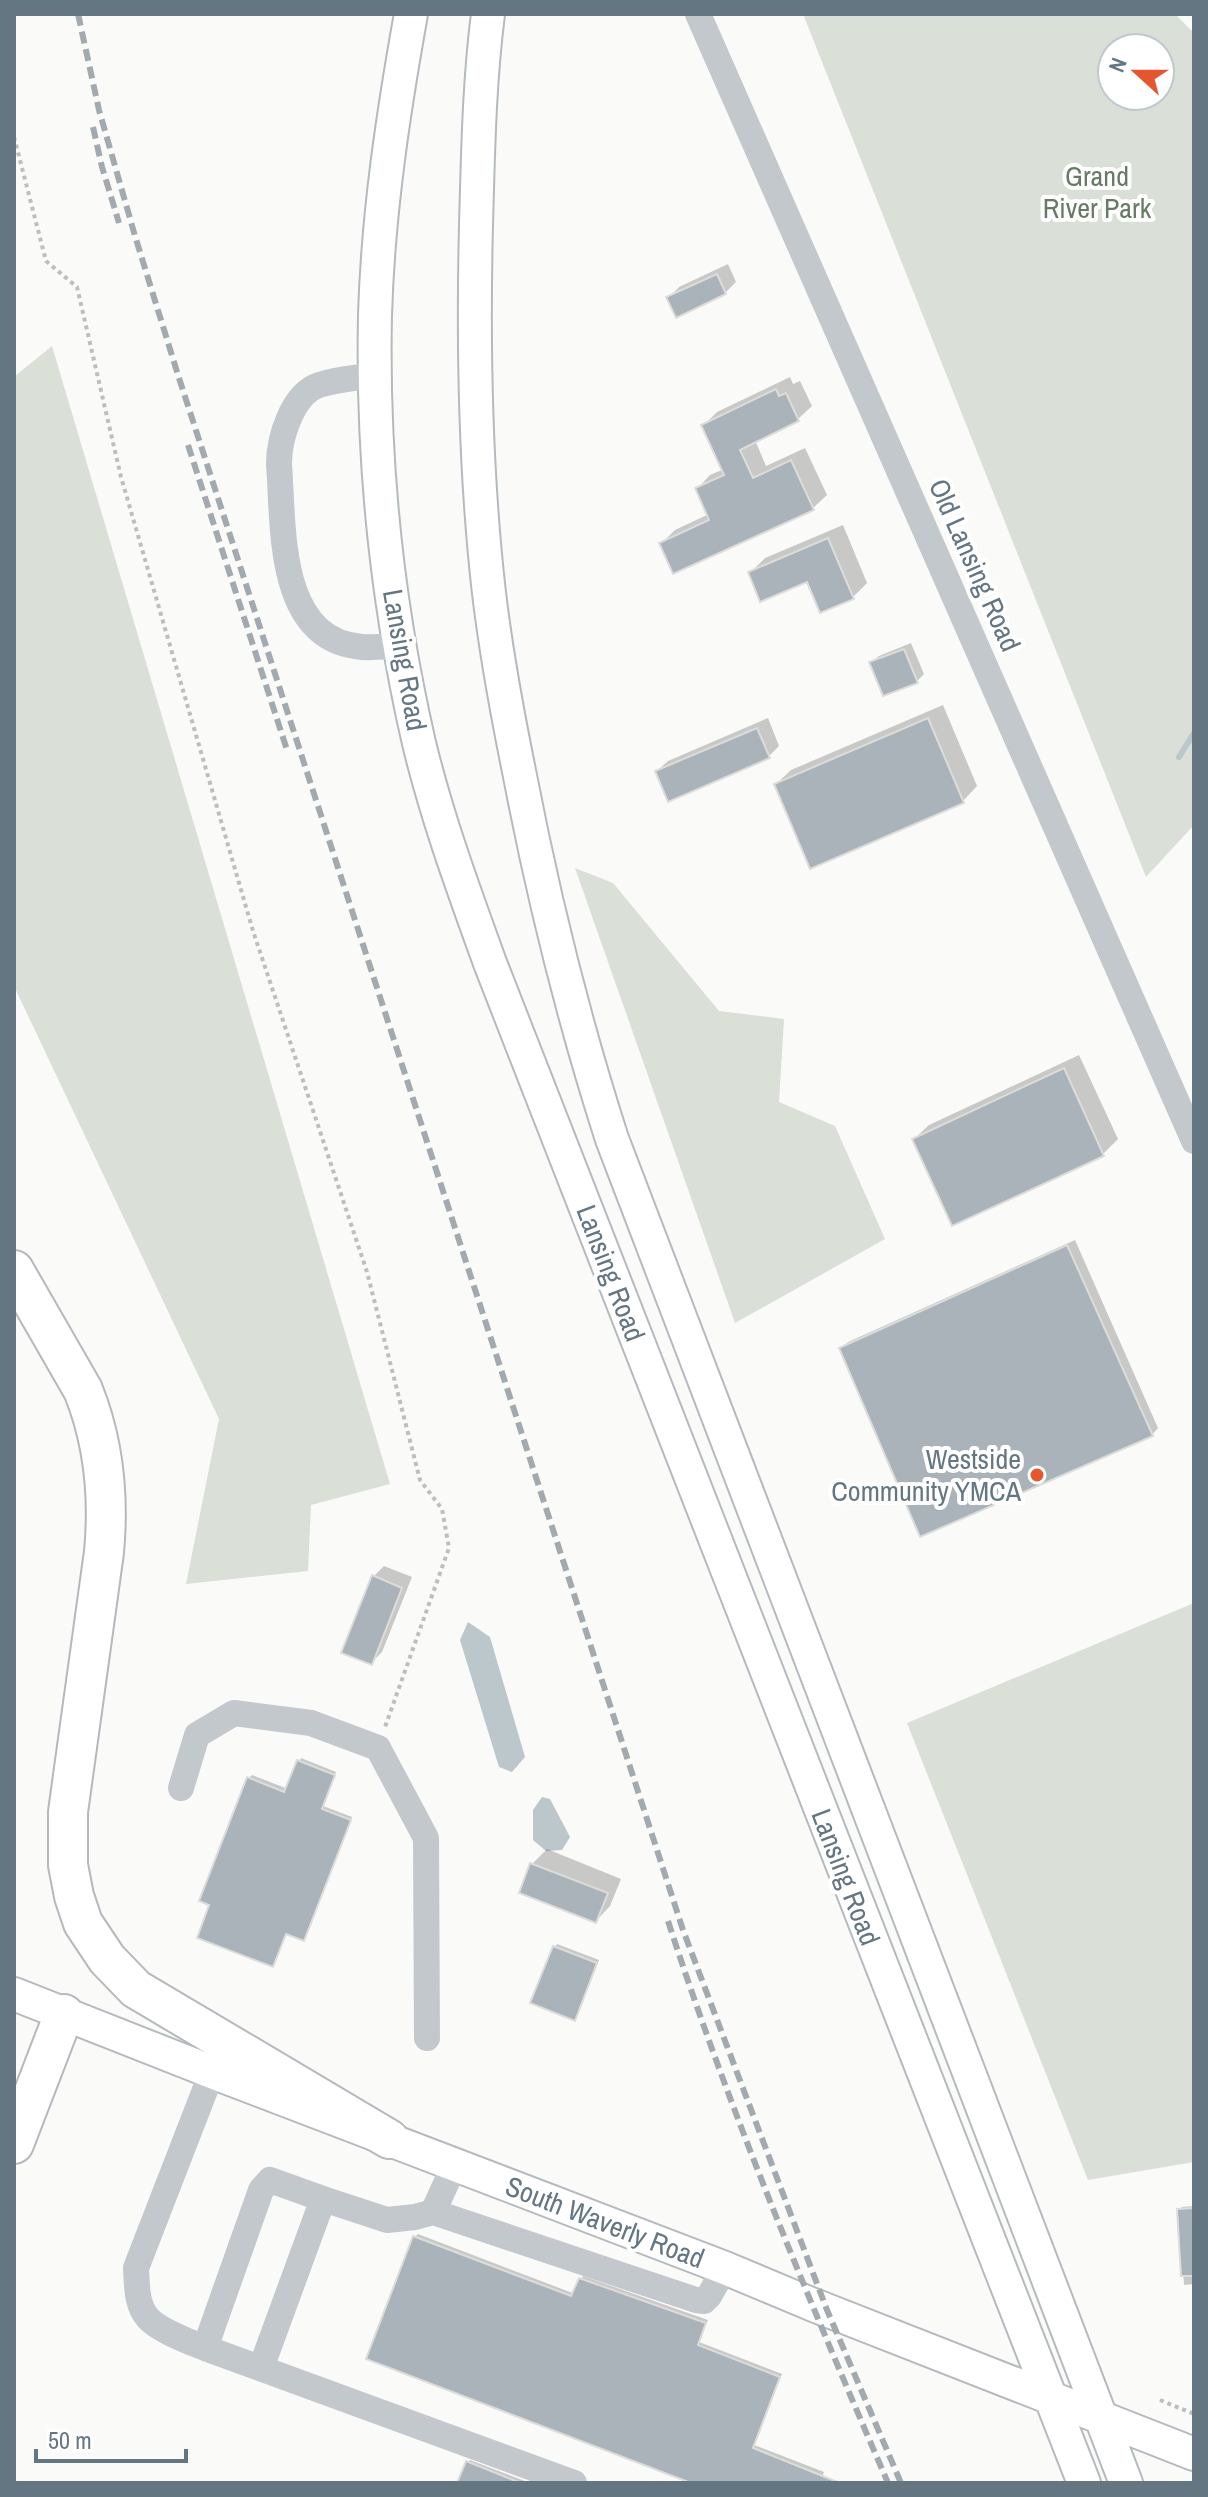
<svg xmlns="http://www.w3.org/2000/svg" width="1208" height="2497" viewBox="0 0 1208 2497" font-family="'Archivo Narrow',sans-serif">
  <rect width="100%" height="100%" fill="#fafaf8"/>
  <path fill="#dadfd7" fill-rule="evenodd" d="M 803,14 L 1175,14 L 1194,33 L 1194,825 L 1146,877 ZM 1112,48 L 1160,48 L 1160,96 L 1112,96 Z
    M 52,346 L 390,1484 L 311,1505 L 308,1571 L 186,1584 L 219,1419 L 14,986 L 14,377 Z
    M 575,868 L 613,883 L 719,1011 L 784,1019 L 779,1102 L 835,1126 L 885,1239 L 735,1323 Z
    M 1194,1603 L 1194,2162 L 1088,2180 L 907,1723 Z"/>
  <path fill="#bbc7cb" d="M 468,1622 L 490,1637 L 525,1757 L 512,1772 L 499,1767 L 460,1640 Z
    M 542,1797 L 550,1799 L 570,1837 L 562,1850 L 546,1851 L 533,1840 L 533,1810 Z"/>
  <path fill="#0003" d="M 728,264 L 736,282 L 725,293 L 669,298 L 679,287 Z
    M 790,377 L 793,384 L 800,381 L 812,406 L 798,419 L 755,440 L 766,466 L 805,448 L 827,495 L 813,508 L 661,544 L 675,530 L 709,514 L 697,489 L 710,475 L 724,469 L 703,426 L 717,412 Z
    M 843,525 L 867,583 L 853,597 L 808,579 L 750,573 L 765,558 Z
    M 911,643 L 924,674 L 917,681 L 872,662 L 879,656 Z
    M 943,705 L 977,786 L 963,801 L 776,784 L 791,770 Z
    M 768,718 L 779,746 L 768,757 L 657,771 L 668,761 Z
    M 1079,1055 L 1118,1139 L 1103,1154 L 914,1139 L 929,1125 Z
    M 1075,1240 L 1158,1428 L 1152,1435 L 841,1349 L 848,1342 Z
    M 384,1566 L 412,1577 L 382,1652 L 371,1663 L 373,1577 Z
    M 301,1758 L 336,1772 L 323,1806 L 352,1817 L 306,1936 L 303,1939 L 287,1933 L 272,1964 L 249,1778 L 252,1775 L 288,1789 Z
    M 547,1849 L 621,1879 L 610,1906 L 596,1921 L 532,1864 Z
    M 557,1944 L 599,1960 L 577,2015 L 555,1947 Z
    M 1194,2206 L 1194,2284 L 1184,2285 L 1179,2210 L 1182,2207 Z
    M 418,2234 L 575,2294 L 583,2276 L 708,2320 L 699,2342 L 782,2374 L 754,2445 L 824,2472 L 820,2483 L 697,2483 L 415,2237 Z
    M 470,2460 L 530,2483 L 459,2483 Z"/>
  <g fill="none" stroke-linecap="round" stroke-linejoin="round">
    <path stroke="#bbc7cb" stroke-width="6" d="M 1179,757 L 1194,733"/>
  </g>
  <path fill="#aab3b9" stroke="#dcdcda" stroke-width="2" d="M 717,274 L 726,294 L 676,318 L 666,297 Z
    M 776,389 L 779,396 L 786,393 L 799,421 L 740,450 L 753,478 L 791,460 L 814,510 L 673,574 L 659,543 L 709,520 L 695,488 L 724,475 L 701,425 Z
    M 828,538 L 854,599 L 820,613 L 807,582 L 760,602 L 748,572 Z
    M 904,649 L 918,683 L 883,696 L 869,662 Z
    M 928,718 L 964,803 L 810,869 L 774,784 Z
    M 757,728 L 770,758 L 668,802 L 655,771 Z
    M 1064,1068 L 1104,1156 L 952,1226 L 912,1139 Z
    M 1067,1245 L 1153,1436 L 920,1537 L 839,1348 Z
    M 372,1575 L 402,1588 L 372,1665 L 341,1653 Z
    M 297,1760 L 335,1775 L 322,1809 L 351,1820 L 304,1941 L 286,1934 L 273,1967 L 197,1938 L 209,1905 L 199,1901 L 247,1777 L 284,1792 Z
    M 530,1863 L 608,1893 L 596,1923 L 519,1893 Z
    M 553,1946 L 597,1963 L 575,2021 L 530,2003 Z
    M 1194,2208 L 1194,2276 L 1181,2276 L 1177,2209 Z
    M 413,2236 L 571,2296 L 579,2278 L 706,2323 L 698,2345 L 780,2377 L 753,2448 L 840,2483 L 691,2483 L 366,2359 Z
    M 466,2461 L 518,2482 L 518,2483 L 457,2483 Z"/>
  <g fill="none" stroke-linecap="round" stroke-linejoin="round">
    <g stroke="#b5babe" stroke-width="36">
      <path id="major" d="M 411,14 C 393,114 378,214 375,315 C 372,458 387,604 419,743 C 437,818 464,891 490,963 L 1084,2483
        M 488,14 C 479,84 478,155 476,225 C 473,347 475,471 489,593 C 496,652 507,712 519,771 C 543,896 573,1018 612,1139 L 1126,2483
        M 14,1994 L 212,2072 L 725,2268 L 811,2304 L 1194,2454"/>
    </g>
    <g stroke="#b4b9bd" stroke-width="42">
      <path id="highway" d="M 14,1270 L 83,1390 C 104,1442 109,1498 104,1552 L 68,1812 L 68,1865 L 74,1896 L 83,1923 L 107,1959 L 136,1989 L 389,2139
        M 14,2144 L 64,2014"/>
    </g>
    <path stroke="#bbbfc2" stroke-width="4" stroke-dasharray="4 4" stroke-linecap="butt" d="M 14,137 L 46,261 L 77,287 L 121,477 L 253,931 L 367,1272 L 420,1480 L 442,1509 L 449,1548 L 385,1727
      M 1160,2400 L 1194,2414"/>
    <path stroke="#c3c8cc" stroke-width="26" d="M 698,14 L 1194,1141
      M 375,375 C 357,378 337,379 319,385 C 292,394 279,439 279,464 C 284,527 276,640 362,647 C 374,648 387,646 399,645
      M 181,1788 L 197,1735 L 234,1713 L 311,1723 L 378,1748 L 426,1838 L 427,2038
      M 212,2072 L 136,2268 C 137,2284 136,2305 148,2318 C 158,2330 190,2342 205,2348 L 574,2483
      M 455,2164 L 433,2212 L 696,2300 L 704,2301 L 709,2296 L 725,2268
      M 205,2348 L 261,2190 L 270,2180 L 323,2199
      M 261,2368 L 323,2199 L 387,2220 L 415,2217 L 433,2212"/>
    <use href="#major" stroke="#fff" stroke-width="32"/>
    <use href="#highway" stroke="#fff" stroke-width="38"/>
    <path stroke="#a2aab0" stroke-width="6" stroke-dasharray="12 6" stroke-linecap="butt" d="M 78,14 L 99,110 L 135,236 L 178,375 L 683,1930 L 827,2310 L 901,2483
      M 93,127 L 102,167 L 119,223
      M 188,445 L 288,753
      M 668,1921 C 730,2112 808,2298 888,2483"/>
  </g>
  <circle fill="#e4572e" stroke="#fff" stroke-width="3" cx="1037" cy="1475" r="8"/>
  <g text-anchor="middle" dominant-baseline="central" stroke-width="8" stroke-linejoin="round" paint-order="stroke">
    <g font-size="28" fill="#687a64" stroke="#fff">
      <text x="1097" y="176">Grand<tspan x="1097" dy="32">River Park</tspan></text>
    </g>
    <g font-size="28" fill="#657683" stroke="#fff">
      <text transform="translate(975 565) rotate(66)">Old Lansing Road</text>
      <text transform="translate(405 660) rotate(80)">Lansing Road</text>
      <text transform="translate(611 1273) rotate(69)">Lansing Road</text>
      <text transform="translate(846 1877) rotate(69)">Lansing Road</text>
      <text transform="translate(605 2222) rotate(21)">South Waverly Road</text>
    </g>
    <g font-size="28" fill="#657683" stroke="#fff" text-anchor="end">
      <text x="1021" y="1459">Westside<tspan x="1021" dy="32">Community YMCA</tspan></text>
    </g>
  </g>
  <rect width="1208" height="2497" fill="none" stroke="#657683" stroke-width="32"/>
  <g transform="translate(1136 72) rotate(291)"><circle r="38" fill="#ffffff" stroke="#c1c8cd" stroke-width="2"/>
  <path d="M0-6L14 30L0 20L-14 30Z" fill="#e4572e"/>
  <text y="-12" font-size="22" font-weight="bold" text-anchor="middle" fill="#657683">N</text>
  </g>
  <path d="M36 2449v12h150v-12" fill="none" stroke="#657683" stroke-width="4"/>
  <text x="48" y="2449" font-size="24" fill="#657683" stroke="#ffffff" stroke-width="6" paint-order="stroke">50 m</text>
</svg>
